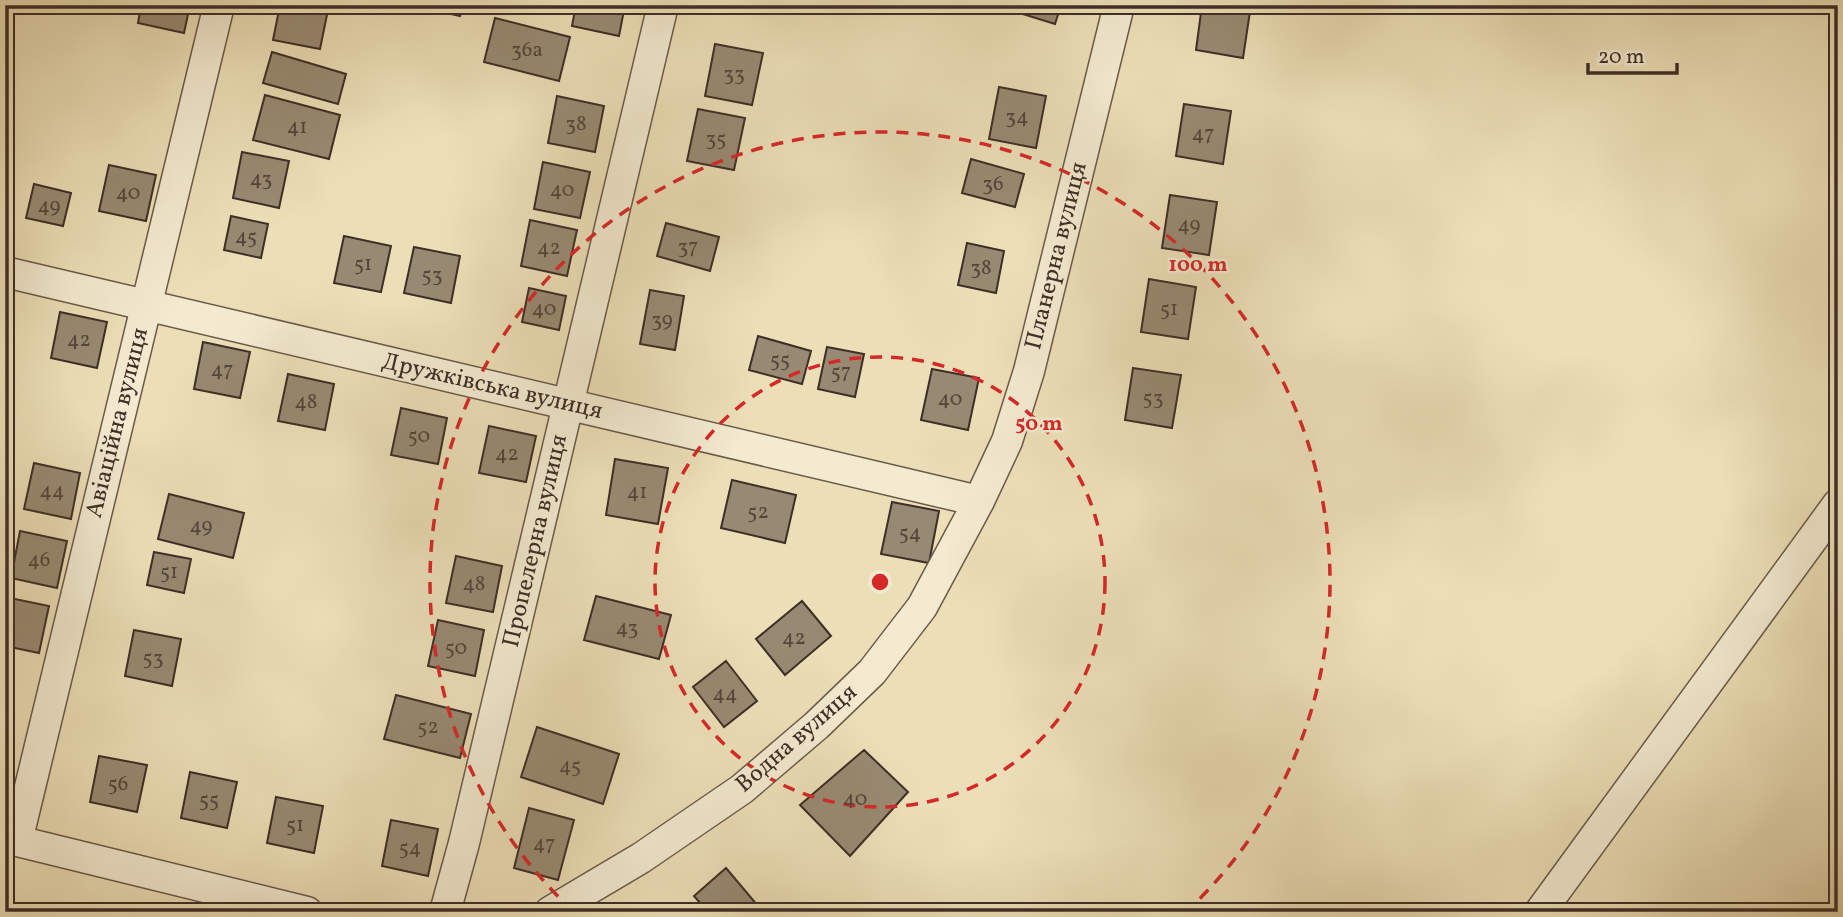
<svg xmlns="http://www.w3.org/2000/svg" width="1843" height="917" viewBox="0 0 1843 917" font-family="Vollkorn,serif">
  <rect width="100%" height="100%" fill="#ecdfb7"/>
  <filter id="stains"><feTurbulence type="fractalNoise" baseFrequency=".00286" numOctaves="4"/><feColorMatrix values="0 0 0 0 .2 0 0 0 0 .09 0 0 0 0 .02 0 0 0 .5 -.17"/></filter>
  <radialGradient id="worn" r=".72"><stop offset=".6" stop-color="#630" stop-opacity="0"/><stop offset="1" stop-color="#630" stop-opacity=".3"/></radialGradient>
  <path fill="#988a72" stroke="#3e2e27" stroke-width="2" d="M 141,5 L 190,5 L 184,33 L 138,23 Z
    M 280,5 L 329,5 L 320,49 L 273,40 Z
    M 424,5 L 463,5 L 460,16 L 424,8 Z
    M 576,5 L 625,5 L 619,36 L 572,26 Z
    M 1018,5 L 1061,5 L 1055,24 L 1016,12 Z
    M 1202,5 L 1251,5 L 1243,58 L 1196,50 Z
    M 495,18 L 570,37 L 559,81 L 484,62 Z
    M 715,44 L 763,53 L 752,105 L 705,96 Z
    M 272,52 L 346,74 L 338,104 L 263,83 Z
    M 999,87 L 1046,96 L 1036,148 L 989,139 Z
    M 265,95 L 340,115 L 329,159 L 253,140 Z
    M 557,96 L 604,106 L 595,152 L 548,143 Z
    M 1184,104 L 1231,111 L 1223,164 L 1176,156 Z
    M 698,109 L 745,118 L 734,170 L 687,161 Z
    M 242,152 L 289,161 L 279,208 L 233,198 Z
    M 971,159 L 1024,174 L 1015,207 L 962,193 Z
    M 543,162 L 590,172 L 580,218 L 534,209 Z
    M 109,165 L 156,175 L 146,221 L 99,211 Z
    M 34,184 L 71,193 L 63,226 L 26,218 Z
    M 1170,195 L 1217,202 L 1209,255 L 1162,248 Z
    M 231,216 L 268,224 L 261,258 L 224,250 Z
    M 530,220 L 577,230 L 567,276 L 521,266 Z
    M 666,223 L 719,237 L 710,271 L 657,256 Z
    M 344,236 L 391,246 L 381,292 L 334,283 Z
    M 967,243 L 1004,251 L 996,293 L 958,285 Z
    M 414,247 L 460,256 L 451,303 L 404,293 Z
    M 1149,279 L 1196,287 L 1188,339 L 1141,332 Z
    M 529,288 L 566,296 L 559,330 L 522,322 Z
    M 650,290 L 684,296 L 675,350 L 640,344 Z
    M 60,312 L 107,322 L 97,368 L 51,358 Z
    M 758,336 L 811,351 L 802,384 L 749,370 Z
    M 203,342 L 250,352 L 240,398 L 194,389 Z
    M 827,347 L 864,354 L 855,397 L 818,389 Z
    M 1133,368 L 1181,375 L 1172,428 L 1125,420 Z
    M 932,369 L 979,378 L 968,430 L 921,420 Z
    M 288,374 L 334,384 L 325,430 L 278,421 Z
    M 401,408 L 447,418 L 438,464 L 391,455 Z
    M 489,426 L 536,436 L 526,482 L 479,473 Z
    M 615,459 L 668,468 L 658,524 L 606,515 Z
    M 34,463 L 80,473 L 71,519 L 24,509 Z
    M 732,480 L 796,495 L 785,543 L 721,528 Z
    M 169,494 L 244,513 L 233,558 L 158,539 Z
    M 892,502 L 939,511 L 929,563 L 881,554 Z
    M 20,531 L 67,541 L 57,588 L 11,578 Z
    M 154,552 L 191,559 L 184,593 L 147,585 Z
    M 456,556 L 502,566 L 493,612 L 446,603 Z
    M 596,596 L 671,615 L 659,659 L 584,640 Z
    M 5,597 L 49,606 L 39,653 L 5,646 Z
    M 802,601 L 831,636 L 785,675 L 756,639 Z
    M 438,620 L 484,630 L 475,676 L 428,666 Z
    M 134,630 L 181,639 L 172,686 L 125,676 Z
    M 726,661 L 757,701 L 724,727 L 693,687 Z
    M 396,695 L 471,714 L 460,758 L 384,739 Z
    M 537,727 L 619,754 L 603,804 L 521,777 Z
    M 864,750 L 908,792 L 850,856 L 800,805 Z
    M 99,756 L 147,765 L 137,812 L 90,802 Z
    M 190,772 L 237,782 L 227,828 L 181,818 Z
    M 276,797 L 323,806 L 314,853 L 267,843 Z
    M 529,808 L 574,820 L 558,880 L 514,868 Z
    M 391,820 L 438,829 L 428,876 L 382,866 Z
    M 726,868 L 758,906 L 752,912 L 708,912 L 694,896 Z"/>
  <g fill="none" stroke-linecap="round" stroke-linejoin="round">
    <g stroke="#6a5a4b" stroke-width="33">
      <path id="minor" d="M 5,272 L 979,501
        M 5,838 L 307,912
        M 17,841 L 219,5
        M 445,912 L 464,843 L 663,5
        M 550,912 L 641,858 L 742,789 L 817,725 L 872,672 L 922,607 L 979,501 L 1007,441 L 1029,371 L 1119,5
        M 1540,912 L 1838,504"/>
    </g>
    <use href="#minor" stroke="#f3ead0" stroke-width="30"/>
  </g>
  <g fill="none" stroke="#d62828" stroke-width="3.5" stroke-dasharray="12 9">
    <circle cx="880" cy="582" r="225"/>
    <path d="M573 911A450 450 0 1 1 1187 911"/>
  </g>
  <g text-anchor="middle" dominant-baseline="central" stroke-width="5" stroke-linejoin="round" paint-order="stroke">
    <g font-size="21" fill="#54453a">
      <text x="527" y="50">36а</text>
      <text x="734" y="74">33</text>
      <text x="1017" y="117">34</text>
      <text x="576" y="124">38</text>
      <text x="297" y="127">41</text>
      <text x="1203" y="134">47</text>
      <text x="716" y="139">35</text>
      <text x="261" y="179">43</text>
      <text x="993" y="184">36</text>
      <text x="562" y="190">40</text>
      <text x="128" y="193">40</text>
      <text x="49" y="206">49</text>
      <text x="1189" y="225">49</text>
      <text x="246" y="237">45</text>
      <text x="688" y="247">37</text>
      <text x="549" y="248">42</text>
      <text x="363" y="264">51</text>
      <text x="981" y="268">38</text>
      <text x="432" y="275">53</text>
      <text x="544" y="309">40</text>
      <text x="1169" y="309">51</text>
      <text x="662" y="320">39</text>
      <text x="79" y="340">42</text>
      <text x="780" y="360">55</text>
      <text x="222" y="370">47</text>
      <text x="841" y="372">57</text>
      <text x="1153" y="398">53</text>
      <text x="950" y="399">40</text>
      <text x="306" y="402">48</text>
      <text x="419" y="436">50</text>
      <text x="507" y="454">42</text>
      <text x="52" y="491">44</text>
      <text x="637" y="492">41</text>
      <text x="758" y="512">52</text>
      <text x="201" y="526">49</text>
      <text x="910" y="533">54</text>
      <text x="39" y="560">46</text>
      <text x="169" y="572">51</text>
      <text x="474" y="584">48</text>
      <text x="627" y="628">43</text>
      <text x="794" y="638">42</text>
      <text x="456" y="648">50</text>
      <text x="153" y="658">53</text>
      <text x="725" y="694">44</text>
      <text x="428" y="727">52</text>
      <text x="570" y="766">45</text>
      <text x="118" y="784">56</text>
      <text x="855" y="799">40</text>
      <text x="209" y="800">55</text>
      <text x="295" y="825">51</text>
      <text x="544" y="844">47</text>
      <text x="410" y="848">54</text>
    </g>
    <g font-size="24" fill="#3e2e27" stroke="#f3ead0">
      <text transform="translate(1057 256) rotate(-76)">Планерна вулиця</text>
      <text transform="translate(492 387) rotate(13)">Дружківська вулиця</text>
      <text transform="translate(118 423) rotate(-76)">Авіаційна вулиця</text>
      <text transform="translate(536 541) rotate(-77)">Пропелерна вулиця</text>
      <text transform="translate(797 739) rotate(-41)">Водна вулиця</text>
    </g>
  </g>
  <circle cx="880" cy="582" r="10" fill="#d62828" stroke="#f3ead0" stroke-width="3.5"/>
  <g font-size="21" text-anchor="middle" font-weight="bold" fill="#d62828" stroke="#f3ead0" stroke-width="5" stroke-linejoin="round" paint-order="stroke">
    <text x="1198" y="271">100 m</text>
    <text x="1039" y="430">50 m</text>
  </g>
  <rect width="1843" height="917" fill="none" stroke="#ecdfb7" stroke-width="28"/>
  <rect x="7" y="7" width="1829" height="903" fill="none" stroke="#3e2e27" stroke-width="3.5"/>
  <rect x="14" y="14" width="1815" height="889" fill="none" stroke="#3e2e27" stroke-width="2"/>
  <path d="M1588 63v10h89v-10" fill="none" stroke="#3e2e27" stroke-width="3.5"/>
  <text x="1598" y="63" font-size="21" fill="#3e2e27" stroke="#f3ead0" stroke-width="5" paint-order="stroke">20 m</text>
  <rect width="100%" height="100%" filter="url(#stains)"/>
  <rect width="100%" height="100%" fill="url(#worn)"/>
</svg>
